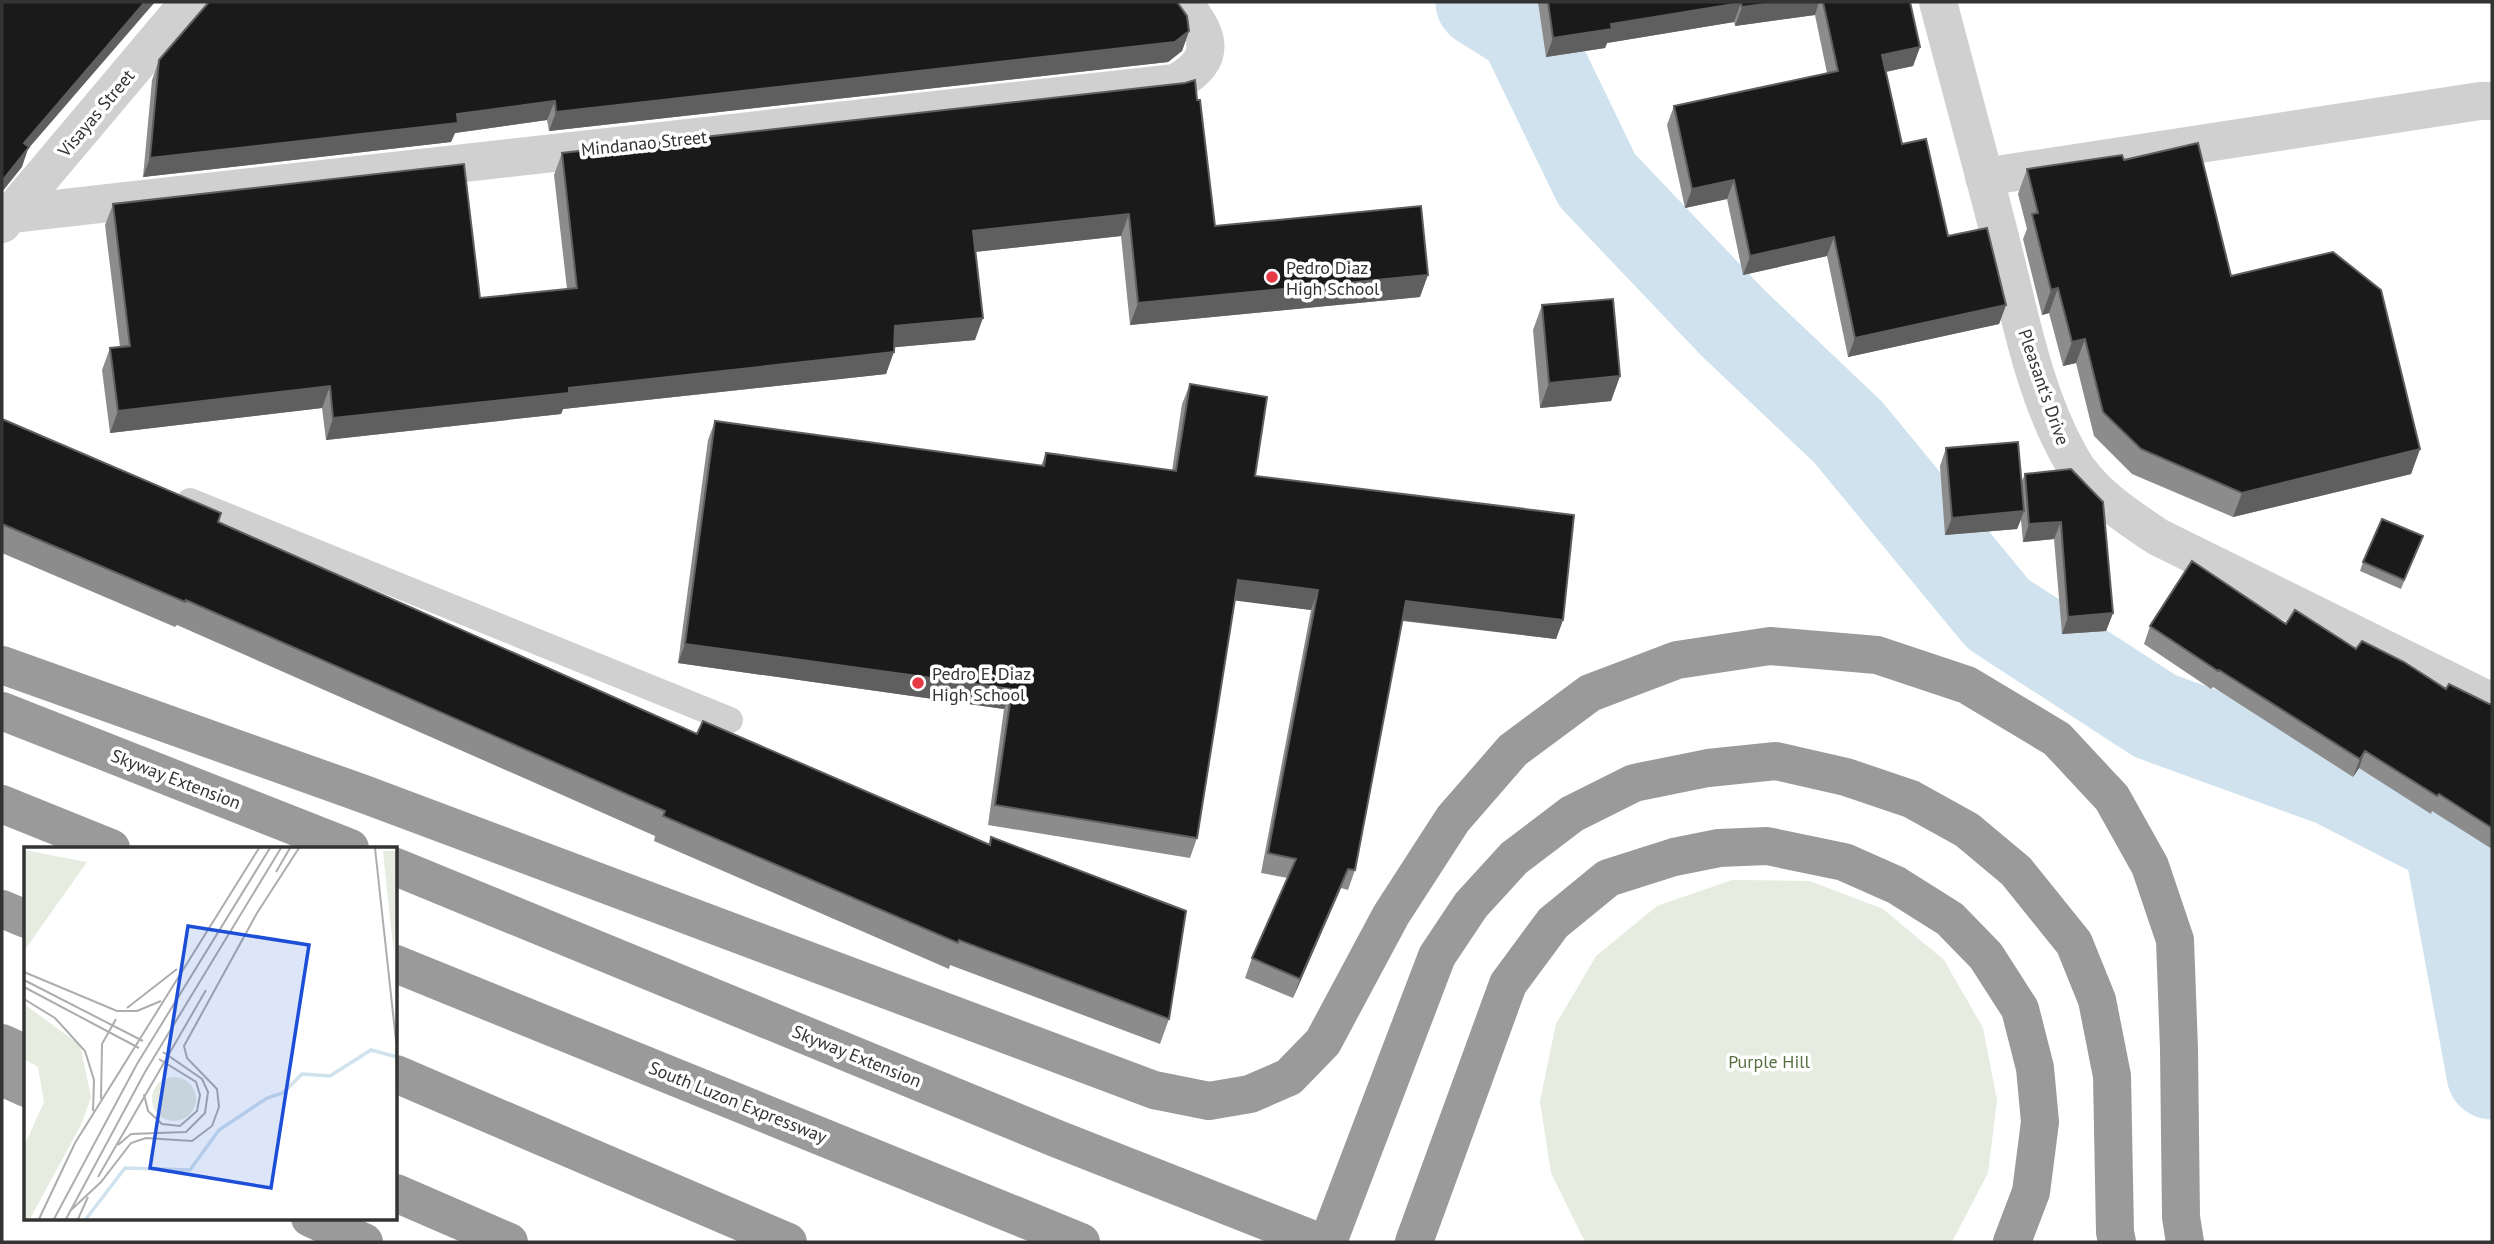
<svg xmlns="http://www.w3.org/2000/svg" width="2494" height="1244" viewBox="0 0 2494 1244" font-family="'PT Sans',sans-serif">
  <rect width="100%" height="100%" fill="#fff"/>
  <path fill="#e6ecdf" d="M 1732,880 L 1810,881 L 1883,909 L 1944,960 L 1983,1028 L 1997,1100 L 1988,1173 L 1952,1242 L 1586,1242 L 1583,1238 L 1551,1173 L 1540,1101 L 1556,1024 L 1596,956 L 1657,906 Z"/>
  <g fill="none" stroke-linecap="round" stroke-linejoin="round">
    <path stroke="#cfe2ee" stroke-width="91" d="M 1481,2 L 1524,29 L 1597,180 L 1733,323 L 1848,432 L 1998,614 L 2155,716 L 2334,781 L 2449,840 L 2492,1074"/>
    <path stroke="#d0d0d0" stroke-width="26" d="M 190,501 L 730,720"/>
    <path stroke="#d0d0d0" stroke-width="38" d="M 1984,177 L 2480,101 L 2492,101
      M 11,214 L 1175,83 C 1218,60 1211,35 1182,2
      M 2,224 L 189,2"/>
    <path stroke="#d0d0d0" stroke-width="38" d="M 1938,2 C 1960,86 1983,169 2004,253 C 2021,321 2035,394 2069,455 C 2088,491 2125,515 2158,537 L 2492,702"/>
    <path stroke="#9a9a9a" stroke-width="38" d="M 2,665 L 361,793 L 1154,1090 L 1209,1101 L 1250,1094 L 1289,1077 L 1323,1042 L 1391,915 L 1453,819 L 1513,750 L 1590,693 L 1677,660 L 1770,646 L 1877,655 L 1967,685 L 2057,739 L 2112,798 L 2150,866 L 2175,940 L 2179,1049 L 2181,1217 L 2185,1242
      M 2,711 L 350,848
      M 2,804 L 111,848
      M 396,867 L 1055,1138 L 1319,1242
      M 2,909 L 26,919
      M 396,964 L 1081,1242
      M 2,1043 L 26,1054
      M 396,1074 L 788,1242
      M 2,1077 L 26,1088
      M 396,1193 L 509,1242
      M 310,1218 L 364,1242
      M 1328,1242 L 1437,956 L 1471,905 L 1514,858 L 1572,814 L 1634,783 L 1708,768 L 1776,761 L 1846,777 L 1911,799 L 1967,830 L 2016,871 L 2074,943 L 2097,1000 L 2112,1076 L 2115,1232 L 2117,1242
      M 1414,1242 L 1508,984 L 1553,923 L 1608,878 L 1674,857 L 1719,848 L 1767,846 L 1844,862 L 1896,885 L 1950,919 L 1986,956 L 2020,1009 L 2035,1068 L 2040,1122 L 2031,1192 L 2012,1242"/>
  </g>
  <path fill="#8c8c8c" d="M 1538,2 L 1910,2 L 1920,47 L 1913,66 L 1886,72 L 1902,144 L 1948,236 L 2006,305 L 1999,324 L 1848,357 L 1827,256 L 1743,275 L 1727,199 L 1685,208 L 1667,125 L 1674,106 L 1827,73 L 1815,15 L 1735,26 L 1734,22 L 1607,43 L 1605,48 L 1546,57 Z
    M 1189,31 L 1182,51 L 1168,62 L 549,131 L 547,120 L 455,133 L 451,142 L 143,177 L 152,80 L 159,60 Z
    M 1197,100 L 1215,226 L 1420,297 L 1130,325 L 1121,236 L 975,252 L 975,340 L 894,347 L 886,374 L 563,409 L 561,414 L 326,440 L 322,408 L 110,433 L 102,370 L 110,348 L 120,347 L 105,225 L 113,204 L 480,298 L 567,289 L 554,175 L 562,153 Z
    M 2124,160 L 2231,276 L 2420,449 L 2411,474 L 2233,517 L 2132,474 L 2094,436 L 2076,363 L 2063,366 L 2049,313 L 2042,315 L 2023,239 L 2027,229 L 2018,194 L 2027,169 Z
    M 1542,305 L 1620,376 L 1611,401 L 1540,408 L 1533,330 Z
    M 1190,384 L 1255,476 L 1563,620 L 1556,639 L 1402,621 L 1355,870 L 1348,890 L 1341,888 L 1293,998 L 1245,978 L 1252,958 L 1288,878 L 1261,873 L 1311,610 L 1235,600 L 1197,838 L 1190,858 L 988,825 L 1004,709 L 678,663 L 708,440 L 715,421 L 1041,466 L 1046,453 L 1172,471 L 1182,404 Z
    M 2,419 L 218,522 L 697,734 L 989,844 L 991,837 L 1169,1019 L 1160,1044 L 950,965 L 949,969 L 654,841 L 655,836 L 177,625 L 175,627 L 2,553 Z
    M 1946,448 L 2021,483 L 2025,474 L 2071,469 L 2113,613 L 2106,631 L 2062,634 L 2054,539 L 2023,542 L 2021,520 L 2017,529 L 1945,535 L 1940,466 Z
    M 2419,545 L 2401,589 L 2360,571 L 2363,562 Z
    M 2286,624 L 2356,649 L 2446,689 L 2492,704 L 2492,849 L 2432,811 L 2431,814 L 2359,768 L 2353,777 L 2213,687 L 2211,689 L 2144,644 L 2150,626 Z"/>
  <path fill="#5f5f5f" d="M 145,2 L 155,2 L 28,149 L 22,167 L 2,192 L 2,181 L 24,143 Z
    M 1781,2 L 1819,2 L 1815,15 L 1735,26 L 1742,7 Z
    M 1741,3 L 1734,22 L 1607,43 L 1605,48 L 1546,57 L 1553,38 L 1611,24 Z
    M 1189,31 L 1182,51 L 1168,62 L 549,131 L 556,112 Z
    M 1920,47 L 1913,66 L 1875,74 L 1882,55 Z
    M 555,101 L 547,120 L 455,133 L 451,142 L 143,177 L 150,158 Z
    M 1734,180 L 1727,199 L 1685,208 L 1692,189 Z
    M 1129,214 L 1121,236 L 965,253 L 973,231 Z
    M 1834,237 L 1827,256 L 1743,275 L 1750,256 Z
    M 1428,275 L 1420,297 L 1130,325 L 1138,303 Z
    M 2058,288 L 2049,313 L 2042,315 L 2051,290 Z
    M 2006,305 L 1999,324 L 1848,357 L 1855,338 Z
    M 983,318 L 975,340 L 887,348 L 895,326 Z
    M 2085,339 L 2076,363 L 2063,366 L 2072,342 Z
    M 894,352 L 886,374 L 563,409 L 561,414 L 326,440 L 333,418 L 569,388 Z
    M 1620,376 L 1611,401 L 1540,408 L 1549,383 Z
    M 330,386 L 322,408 L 110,433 L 118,411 Z
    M 2420,449 L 2411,474 L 2233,517 L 2242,493 Z
    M 2024,511 L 2017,529 L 1945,535 L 1952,518 Z
    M 2061,522 L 2054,539 L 2023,542 L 2029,524 Z
    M 1238,580 L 1318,590 L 1311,610 L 1231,600 Z
    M 1406,601 L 1563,620 L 1556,639 L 1399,620 Z
    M 2113,613 L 2106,631 L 2062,634 L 2068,617 Z
    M 685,644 L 1012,689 L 1004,709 L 678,663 Z
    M 2365,751 L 2359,768 L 2353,777 L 2360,759 Z
    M 1348,869 L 1341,888 L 1293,998 L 1300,979 Z"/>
  <path fill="#1a1a1a" stroke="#5f5f5f" stroke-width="2" d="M 2,2 L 145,2 L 24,143 L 29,147 L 2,181 Z
    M 209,2 L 1177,2 L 1187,16 L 1189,31 L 1175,42 L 556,112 L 555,101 L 457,114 L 458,123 L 150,158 L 159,60 Z
    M 1548,2 L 1781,2 L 1742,7 L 1741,3 L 1611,24 L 1612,29 L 1553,38 Z
    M 1823,2 L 1910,2 L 1920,47 L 1882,55 L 1902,144 L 1926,139 L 1948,236 L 1987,228 L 2006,305 L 1855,338 L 1834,237 L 1750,256 L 1734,180 L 1692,189 L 1674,106 L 1838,71 Z
    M 1195,80 L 1197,100 L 1200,100 L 1215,226 L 1421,206 L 1428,275 L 1138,303 L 1129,214 L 973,231 L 983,318 L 895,326 L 894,352 L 569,388 L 569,393 L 333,418 L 330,386 L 118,411 L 110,348 L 130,346 L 113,204 L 464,164 L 480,298 L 577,288 L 562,153 L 1185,83 Z
    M 2198,143 L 2231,276 L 2333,252 L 2381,290 L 2420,449 L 2242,493 L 2141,449 L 2103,412 L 2085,339 L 2072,342 L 2058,288 L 2051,290 L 2032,214 L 2038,213 L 2027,169 L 2122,155 L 2124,160 Z
    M 1613,299 L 1620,376 L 1549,383 L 1542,305 Z
    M 1190,384 L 1267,397 L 1255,476 L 1574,515 L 1563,620 L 1406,601 L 1355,870 L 1348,869 L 1300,979 L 1252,958 L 1296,859 L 1268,853 L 1318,590 L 1238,580 L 1197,838 L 995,805 L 1012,689 L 685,644 L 715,421 L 1044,466 L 1046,453 L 1176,471 Z
    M 2,419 L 221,513 L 218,522 L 697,734 L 703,721 L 990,845 L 991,837 L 1186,911 L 1169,1019 L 959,940 L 958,943 L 663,816 L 665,811 L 186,600 L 185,602 L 2,524 Z
    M 2018,442 L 2024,511 L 1952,518 L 1946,448 Z
    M 2071,469 L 2103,502 L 2113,613 L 2068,617 L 2061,522 L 2029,524 L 2025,474 Z
    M 2382,519 L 2423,536 L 2404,580 L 2363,562 Z
    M 2192,561 L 2286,624 L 2295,610 L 2356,649 L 2362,641 L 2404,662 L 2446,689 L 2449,684 L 2489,704 L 2492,704 L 2492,828 L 2439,794 L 2437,796 L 2365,751 L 2360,759 L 2219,670 L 2218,671 L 2150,626 Z"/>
  <g fill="#e63946" stroke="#fff" stroke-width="2.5">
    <circle cx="1272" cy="277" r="7"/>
    <circle cx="918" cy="683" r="7"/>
  </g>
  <g text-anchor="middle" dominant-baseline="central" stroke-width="7" stroke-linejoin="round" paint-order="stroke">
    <g font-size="18" fill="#333" stroke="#fff">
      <text transform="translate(96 113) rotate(-50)">Visayas Street</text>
      <text transform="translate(644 143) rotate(-6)">Mindanao Street</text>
      <text transform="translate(2044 387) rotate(71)">Pleasant's Drive</text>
      <text transform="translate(176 779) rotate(21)">Skyway Extension</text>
      <text transform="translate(857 1056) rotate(22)">Skyway Extension</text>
      <text transform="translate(738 1102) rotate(22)">South Luzon Expressway</text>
    </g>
    <g font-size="18" fill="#333" stroke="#fff" text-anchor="start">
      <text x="1286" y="267">Pedro Diaz<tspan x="1286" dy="21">High School</tspan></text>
      <text x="932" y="673">Pedro E. Diaz<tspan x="932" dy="21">High School</tspan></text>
    </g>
    <g font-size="18" fill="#56703f" stroke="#fff">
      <text x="1769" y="1061">Purple Hill</text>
    </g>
  </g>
  <g transform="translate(24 847)">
    <rect width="373" height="373" fill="#fff"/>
    <path d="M 0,3 L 63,15 L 0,104 ZM 359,4 L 373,4 L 370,107 L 363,43 ZM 0,157 L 56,198 L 67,250 L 58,276 L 6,372 L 0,372 L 0,299 L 20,255 L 14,220 L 0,212 ZM128 252a22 22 0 1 1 44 0a22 22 0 1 1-44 0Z" fill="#e6ecdf"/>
    <path fill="none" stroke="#cfe2ee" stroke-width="3.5" d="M 62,372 L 101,321 L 166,323 L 195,283 L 243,251 L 259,246 L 278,227 L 306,229 L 347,203 L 373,210"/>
    <path fill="none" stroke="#adadad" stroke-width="2" d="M 351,1 L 373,203M 252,25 L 266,1M 0,125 L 93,164 L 113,164 L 137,154M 0,133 L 119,194M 0,140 L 115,201M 0,152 L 31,171 L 61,204 L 70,233 L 69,264M 103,161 L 153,122M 372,202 L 373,239M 120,247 L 124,264 L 138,277 L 156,279 L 173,264 L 176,248 L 172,235 L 135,212M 77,252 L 78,197 L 92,172M 94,298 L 107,287 L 162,285 L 181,266 L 184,245 L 178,232 L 139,205M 74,330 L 182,143M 46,364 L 77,335 L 107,296 L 122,291 L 168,294 L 188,279 L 195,260 L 193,242 L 163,211 L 160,199 L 233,66 L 275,1M 15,372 L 51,296 L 235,1M 30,372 L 113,217 L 246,1M 42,372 L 121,225 L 257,1M 54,372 L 64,350"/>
    <path fill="#1d4ed8" fill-opacity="0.15" stroke="#1d4ed8" stroke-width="3.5" d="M 164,79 L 285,98 L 247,341 L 126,321 Z"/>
    <rect width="373" height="373" fill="none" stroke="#333" stroke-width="3.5"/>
  </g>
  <rect width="2494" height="1244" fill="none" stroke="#333333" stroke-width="7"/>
</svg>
